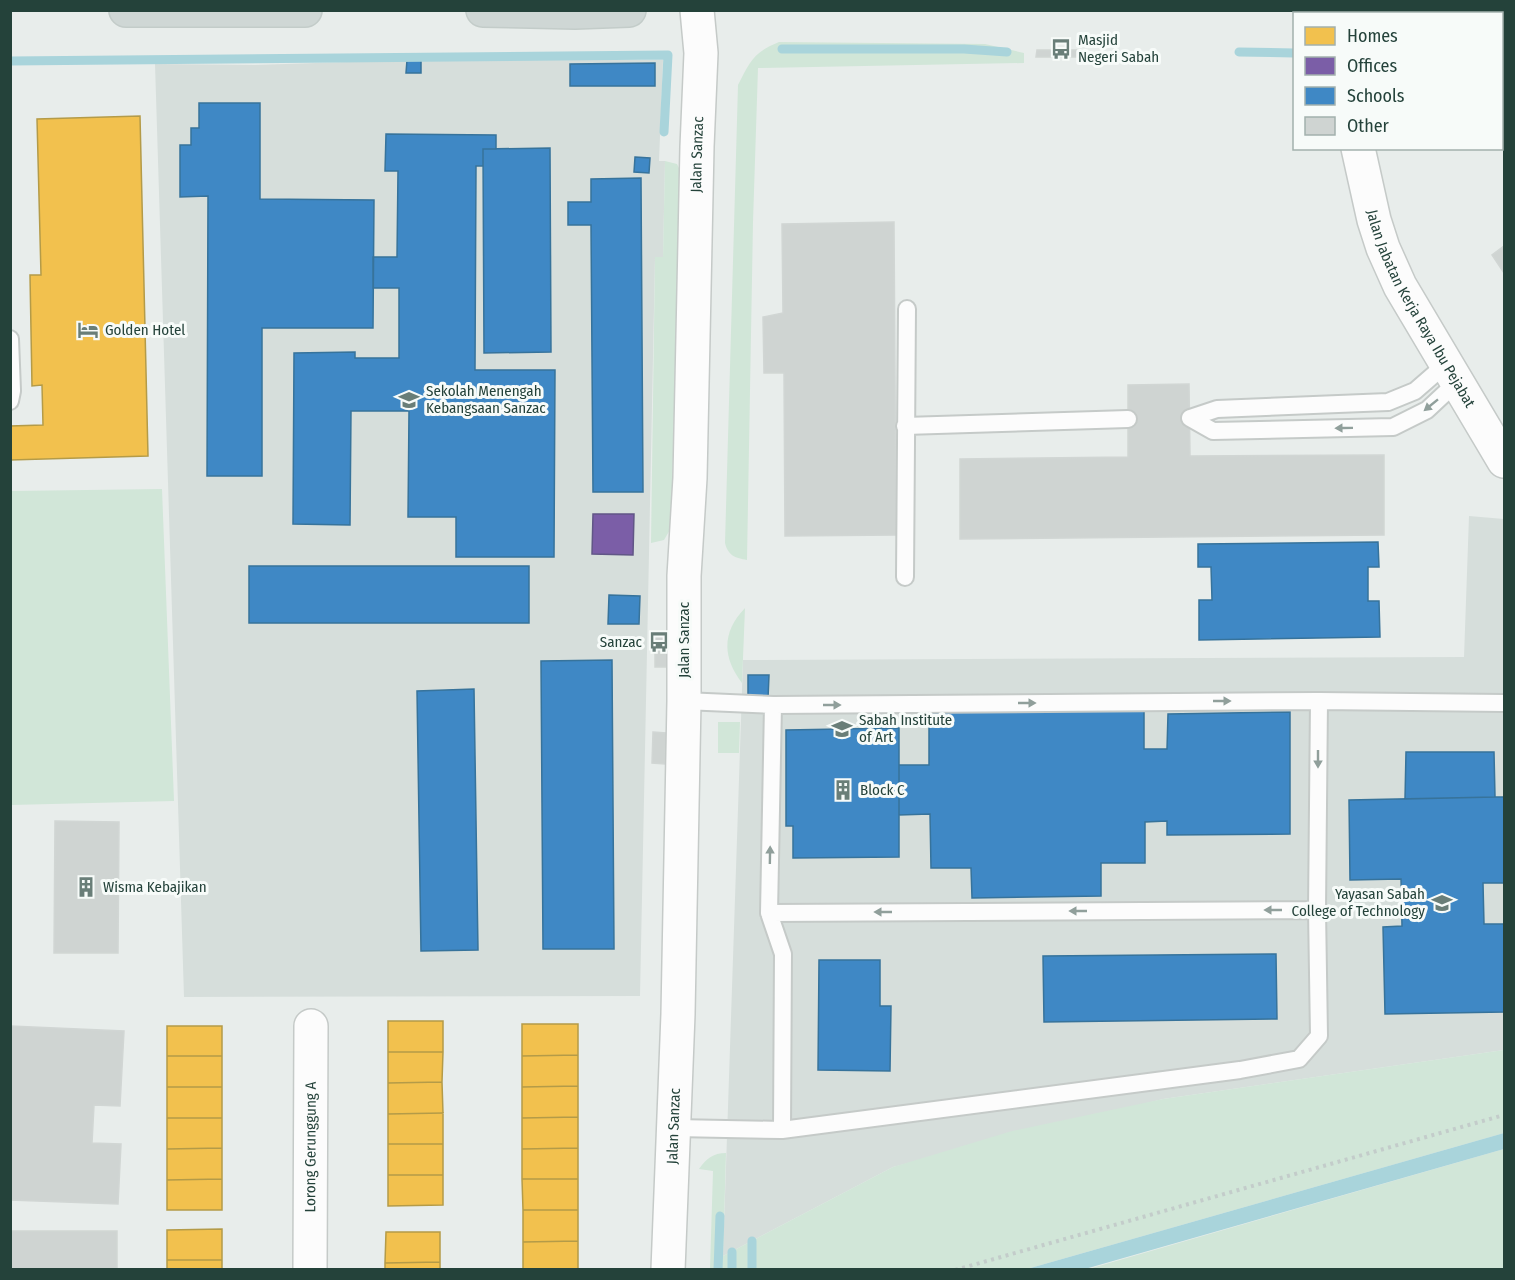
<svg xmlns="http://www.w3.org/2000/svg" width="1515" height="1280" viewBox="0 0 1515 1280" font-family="'Fira Sans Condensed',sans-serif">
  <rect width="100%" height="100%" fill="#e8edeb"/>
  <path fill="#d6dedb" d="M 438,59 L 663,60 L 659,161 L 665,161 L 663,257 L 655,258 L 640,996 L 184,997 L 155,64 L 255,65 Z
    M 1469,516 L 1504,519 L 1504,1050 L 1163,1099 L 893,1167 L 723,1256 L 743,660 L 1464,657 Z"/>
  <path fill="#d1e6d8" d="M 779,42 L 985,44 L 1024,53 L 1024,63 L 758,68 L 753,222 L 747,560 C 736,558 728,556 725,543 L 738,85 C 750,61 754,52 779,42 Z
    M 665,161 L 677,164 L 681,172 L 671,528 L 664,540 L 651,543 L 655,257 L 663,257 Z
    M 162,489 L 174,801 L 11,805 L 11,491 Z
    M 745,608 L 742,683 C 722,657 722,632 745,608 Z
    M 718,722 L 740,722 L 739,753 L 718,753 Z
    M 1504,1050 L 1504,1133 L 1027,1269 L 710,1269 L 713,1171 L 699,1169 C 706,1159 713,1153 726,1153 L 723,1256 L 893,1167 L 1012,1131 L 1163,1099 Z
    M 1504,1149 L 1504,1269 L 1085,1270 Z"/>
  <path fill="#a9d4db" d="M 1504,1133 L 1504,1149 L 1085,1269 L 1027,1269 Z"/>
  <path fill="#f2c14e" stroke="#b49b48" stroke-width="1.5" d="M 140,116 L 148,456 L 10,460 L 10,426 L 43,425 L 42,385 L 32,386 L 30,275 L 41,275 L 37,119 Z
    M 388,1021 L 443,1021 L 443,1052 L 388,1052 Z
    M 522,1024 L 578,1024 L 578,1055 L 522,1056 Z
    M 167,1026 L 222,1026 L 222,1056 L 167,1056 Z
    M 388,1052 L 443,1052 L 442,1082 L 388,1083 Z
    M 578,1055 L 578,1086 L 522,1087 L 522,1056 Z
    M 167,1056 L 222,1056 L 222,1087 L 167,1087 Z
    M 442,1082 L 443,1113 L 388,1114 L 388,1083 Z
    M 578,1086 L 578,1117 L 522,1118 L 522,1087 Z
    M 167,1087 L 222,1087 L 222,1118 L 167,1118 Z
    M 443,1113 L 443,1144 L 388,1144 L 388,1114 Z
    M 578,1117 L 578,1148 L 522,1149 L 522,1118 Z
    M 167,1118 L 222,1118 L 222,1148 L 167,1149 Z
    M 388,1144 L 443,1144 L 443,1175 L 388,1175 Z
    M 222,1148 L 222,1179 L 167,1180 L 167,1149 Z
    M 578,1148 L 578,1179 L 522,1179 L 522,1149 Z
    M 388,1175 L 443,1175 L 443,1205 L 388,1206 Z
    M 222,1179 L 222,1210 L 167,1210 L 167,1180 Z
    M 522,1179 L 578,1179 L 578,1210 L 523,1210 Z
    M 523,1210 L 578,1210 L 578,1241 L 523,1242 Z
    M 222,1229 L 222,1260 L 167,1260 L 167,1230 Z
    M 386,1232 L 440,1232 L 440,1262 L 385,1263 Z
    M 578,1241 L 578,1270 L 523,1270 L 523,1242 Z
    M 167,1260 L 222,1260 L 222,1270 L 167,1270 Z
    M 440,1262 L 440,1270 L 385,1270 L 385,1263 Z"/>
  <path fill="#7b5ea7" stroke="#615686" stroke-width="1.5" d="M 593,514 L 634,514 L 633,555 L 592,554 Z"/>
  <path fill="#3f88c5" stroke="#37739b" stroke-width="1.5" d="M 407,60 L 421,60 L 421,73 L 406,73 Z
    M 655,63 L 655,86 L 570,86 L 570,64 Z
    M 199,103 L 260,103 L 260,199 L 374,200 L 373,328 L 262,328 L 262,476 L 207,476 L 208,196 L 180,197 L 180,145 L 191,145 L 191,128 L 199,128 Z
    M 386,134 L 496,135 L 496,149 L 483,149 L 483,166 L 476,166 L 475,370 L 555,370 L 554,557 L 456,557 L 456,517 L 408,517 L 409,411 L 351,411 L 350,525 L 293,524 L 294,353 L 355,352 L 355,358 L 399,358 L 399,288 L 373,288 L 373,257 L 397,257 L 398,171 L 385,171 Z
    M 550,148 L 551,352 L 484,353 L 483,149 Z
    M 635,157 L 650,158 L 649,173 L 634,172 Z
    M 641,178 L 643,492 L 593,492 L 591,225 L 568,225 L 568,202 L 591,202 L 591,179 Z
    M 1378,542 L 1379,567 L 1368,567 L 1368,601 L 1379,601 L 1380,637 L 1199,640 L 1199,600 L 1212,600 L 1211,567 L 1198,567 L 1198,544 Z
    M 249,566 L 529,566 L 529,623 L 249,623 Z
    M 609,595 L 640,596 L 639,624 L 608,624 Z
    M 612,660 L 614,949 L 543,949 L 541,661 Z
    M 748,675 L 769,675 L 768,699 L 748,698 Z
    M 474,689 L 478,950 L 421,951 L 417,691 Z
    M 1144,704 L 1144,749 L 1167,749 L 1168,714 L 1290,712 L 1290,834 L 1167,835 L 1167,821 L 1145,822 L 1145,863 L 1101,863 L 1101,896 L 972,898 L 971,868 L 931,868 L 930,814 L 899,815 L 899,765 L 929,765 L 929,708 Z
    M 899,728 L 899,857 L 793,858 L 793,826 L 786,826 L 786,730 Z
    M 1406,752 L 1494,752 L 1495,797 L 1405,799 Z
    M 1495,797 L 1504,797 L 1504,883 L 1483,883 L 1484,924 L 1504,924 L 1504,1012 L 1385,1014 L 1383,927 L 1402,926 L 1401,879 L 1350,880 L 1349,800 Z
    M 1276,954 L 1277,1019 L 1044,1022 L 1043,956 Z
    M 819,960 L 880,960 L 880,1006 L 891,1006 L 890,1071 L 818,1070 Z"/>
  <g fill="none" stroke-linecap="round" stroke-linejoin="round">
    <path stroke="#a9d4db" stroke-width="9" d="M 782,49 L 964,49 L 1007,52
      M 1239,52 L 1294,53
      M 10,61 L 668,55 L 664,132
      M 752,1241 L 752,1270
      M 732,1252 L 732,1270
      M 718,1270 L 720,1216"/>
  </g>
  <path fill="#cfd4d2" stroke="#d1d6d4" stroke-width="1.5" d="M 1037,50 L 1082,50 L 1082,57 L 1036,57 Z
    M 894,222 L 896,535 L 785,536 L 784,373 L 764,373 L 763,317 L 783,313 L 782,224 Z
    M 1504,246 L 1504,273 L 1492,255 Z
    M 1189,384 L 1190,456 L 1384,455 L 1384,535 L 960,539 L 960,459 L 1128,457 L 1128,385 Z
    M 655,636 L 668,636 L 667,667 L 655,667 Z
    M 653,732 L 666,733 L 665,764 L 652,763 Z
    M 55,821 L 119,822 L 118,953 L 54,953 Z
    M 10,1026 L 124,1031 L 120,1106 L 94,1105 L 92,1143 L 121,1144 L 118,1204 L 10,1200 Z
    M 10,1231 L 117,1231 L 117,1270 L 10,1270 Z"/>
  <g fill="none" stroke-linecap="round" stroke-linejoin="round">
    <g stroke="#c5cac8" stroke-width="20">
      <path id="service" d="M 1454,10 L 1454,14
        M 1502,124 L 1504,125
        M 10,339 L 12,391 L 10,401
        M 1190,418 L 1213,431 L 1393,427 L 1427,410 L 1457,382
        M 1190,418 L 1217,409 L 1388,402 L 1415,391 L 1446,364
        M 905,426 L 1128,419
        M 905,577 L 907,309
        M 684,701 L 773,705 L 1319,701 L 1504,703
        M 773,705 L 769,913 L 783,954 L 782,1130
        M 769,913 L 1317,910 L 1319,701
        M 675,1128 L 782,1130 L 1240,1070 L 1299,1059 L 1319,1036 L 1317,910"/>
    </g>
    <g stroke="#c5cac8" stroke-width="36">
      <g id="minor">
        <path d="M 1337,10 L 1337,14"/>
        <path id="s1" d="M 1358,148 L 1374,220 L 1383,248 L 1400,286 L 1504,461"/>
        <path id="s2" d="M 310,1270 L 311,1026"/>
        <path id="s3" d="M 668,1270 L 678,1014 L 684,701 L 684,576 L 690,478 L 697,147 L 701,53 L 697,10"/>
      </g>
    </g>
    <g stroke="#c3ccc9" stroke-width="36">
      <path id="primary" d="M 126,10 L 305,10
        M 483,10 L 575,12 L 629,10"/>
    </g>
    <path stroke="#c3ccca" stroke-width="4" stroke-dasharray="3 4.5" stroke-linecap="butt" d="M 955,1270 L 1504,1115"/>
    <use href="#service" stroke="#fcfcfc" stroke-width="16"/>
    <use href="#minor" stroke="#fcfcfc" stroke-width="33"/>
    <use href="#primary" stroke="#cfd7d5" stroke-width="33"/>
  </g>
  <defs><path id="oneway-solid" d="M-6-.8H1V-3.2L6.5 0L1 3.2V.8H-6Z" transform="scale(1.5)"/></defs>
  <g fill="#909f9b">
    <use href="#oneway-solid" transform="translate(1431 405) rotate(141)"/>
    <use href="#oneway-solid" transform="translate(1344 428) rotate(179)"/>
    <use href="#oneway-solid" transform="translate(1222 701)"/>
    <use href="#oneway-solid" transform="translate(1027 703)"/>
    <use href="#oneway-solid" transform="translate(832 705)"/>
    <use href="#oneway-solid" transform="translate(1318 759) rotate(90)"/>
    <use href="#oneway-solid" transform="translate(770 855) rotate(-89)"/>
    <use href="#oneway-solid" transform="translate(1273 910) rotate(180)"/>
    <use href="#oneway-solid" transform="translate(1078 911) rotate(180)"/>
    <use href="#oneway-solid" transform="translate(883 912) rotate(180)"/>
  </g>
  <defs>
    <g id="bus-bare" transform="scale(1.62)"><path d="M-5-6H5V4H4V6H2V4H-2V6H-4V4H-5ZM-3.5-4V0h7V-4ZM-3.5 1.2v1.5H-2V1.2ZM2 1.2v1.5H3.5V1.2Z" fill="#697e78" stroke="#f7fbf9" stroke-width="2.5" paint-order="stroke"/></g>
    <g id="hotel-bare" transform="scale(1.62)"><path d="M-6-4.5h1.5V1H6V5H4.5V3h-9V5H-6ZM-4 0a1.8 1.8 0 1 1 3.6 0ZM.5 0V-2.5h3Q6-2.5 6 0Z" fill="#697e78" stroke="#f7fbf9" stroke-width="2.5" paint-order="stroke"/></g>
    <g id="school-bare" transform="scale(1.62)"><path d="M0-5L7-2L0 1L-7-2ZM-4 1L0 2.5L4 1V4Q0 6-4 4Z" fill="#697e78" stroke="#f7fbf9" stroke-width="2.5" paint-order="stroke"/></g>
    <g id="university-bare" transform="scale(1.62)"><path d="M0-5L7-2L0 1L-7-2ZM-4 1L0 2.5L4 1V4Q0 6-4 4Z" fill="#697e78" stroke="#f7fbf9" stroke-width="2.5" paint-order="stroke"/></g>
    <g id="building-bare" transform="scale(1.62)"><path d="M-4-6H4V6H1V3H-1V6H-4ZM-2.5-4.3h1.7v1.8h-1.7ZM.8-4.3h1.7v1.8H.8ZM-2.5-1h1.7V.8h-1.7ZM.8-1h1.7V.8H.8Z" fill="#697e78" stroke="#f7fbf9" stroke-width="2.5" paint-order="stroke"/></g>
  </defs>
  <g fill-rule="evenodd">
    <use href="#bus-bare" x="1061" y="49"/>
    <use href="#hotel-bare" x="88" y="330"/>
    <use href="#school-bare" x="409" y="400"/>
    <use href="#bus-bare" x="659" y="642"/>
    <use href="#university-bare" x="842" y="729"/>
    <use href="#building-bare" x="843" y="790"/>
    <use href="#building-bare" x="86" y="887"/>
    <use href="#university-bare" x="1442" y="903"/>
  </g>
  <g text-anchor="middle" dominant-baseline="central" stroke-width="6" stroke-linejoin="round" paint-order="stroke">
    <g font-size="15" fill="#24423a" stroke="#f7fbf9" text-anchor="start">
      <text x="1078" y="40">Masjid<tspan x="1078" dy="17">Negeri Sabah</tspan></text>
      <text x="105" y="330">Golden Hotel</text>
      <text x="426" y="391">Sekolah Menengah<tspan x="426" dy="17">Kebangsaan Sanzac</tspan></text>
      <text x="642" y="642" text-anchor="end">Sanzac</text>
      <text x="859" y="720">Sabah Institute<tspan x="859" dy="17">of Art</tspan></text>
      <text x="860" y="790">Block C</text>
      <text x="103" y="887">Wisma Kebajikan</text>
      <text x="1425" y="894" text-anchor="end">Yayasan Sabah<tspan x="1425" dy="17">College of Technology</tspan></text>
    </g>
    <g font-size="15" fill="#24423a" stroke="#f7fbf9">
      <text stroke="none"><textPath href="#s3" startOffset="1116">Jalan Sanzac</textPath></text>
      <text stroke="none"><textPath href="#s1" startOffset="174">Jalan Jabatan Kerja Raya Ibu Pejabat</textPath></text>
      <text transform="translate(684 640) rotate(-90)">Jalan Sanzac</text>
      <text stroke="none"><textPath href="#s3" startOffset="144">Jalan Sanzac</textPath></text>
      <text stroke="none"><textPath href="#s2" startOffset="123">Lorong Gerunggung A</textPath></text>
    </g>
  </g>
  <rect width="1515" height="1280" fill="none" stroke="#24423a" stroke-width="24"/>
  <rect x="1293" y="12" width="210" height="138" fill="#f7fbf9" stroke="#a3b1ad" stroke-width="1.5"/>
  <rect x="1305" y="27" width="30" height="18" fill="#f2c14e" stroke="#a3b1ad" stroke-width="1.5"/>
  <text x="1347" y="42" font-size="18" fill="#24423a">Homes</text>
  <rect x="1305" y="57" width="30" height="18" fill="#7b5ea7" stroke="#a3b1ad" stroke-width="1.5"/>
  <text x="1347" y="72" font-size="18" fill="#24423a">Offices</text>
  <rect x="1305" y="87" width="30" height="18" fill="#3f88c5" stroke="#a3b1ad" stroke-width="1.5"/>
  <text x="1347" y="102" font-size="18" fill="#24423a">Schools</text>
  <rect x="1305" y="117" width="30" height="18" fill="#cfd4d2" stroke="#a3b1ad" stroke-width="1.5"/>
  <text x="1347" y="132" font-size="18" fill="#24423a">Other</text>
</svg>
